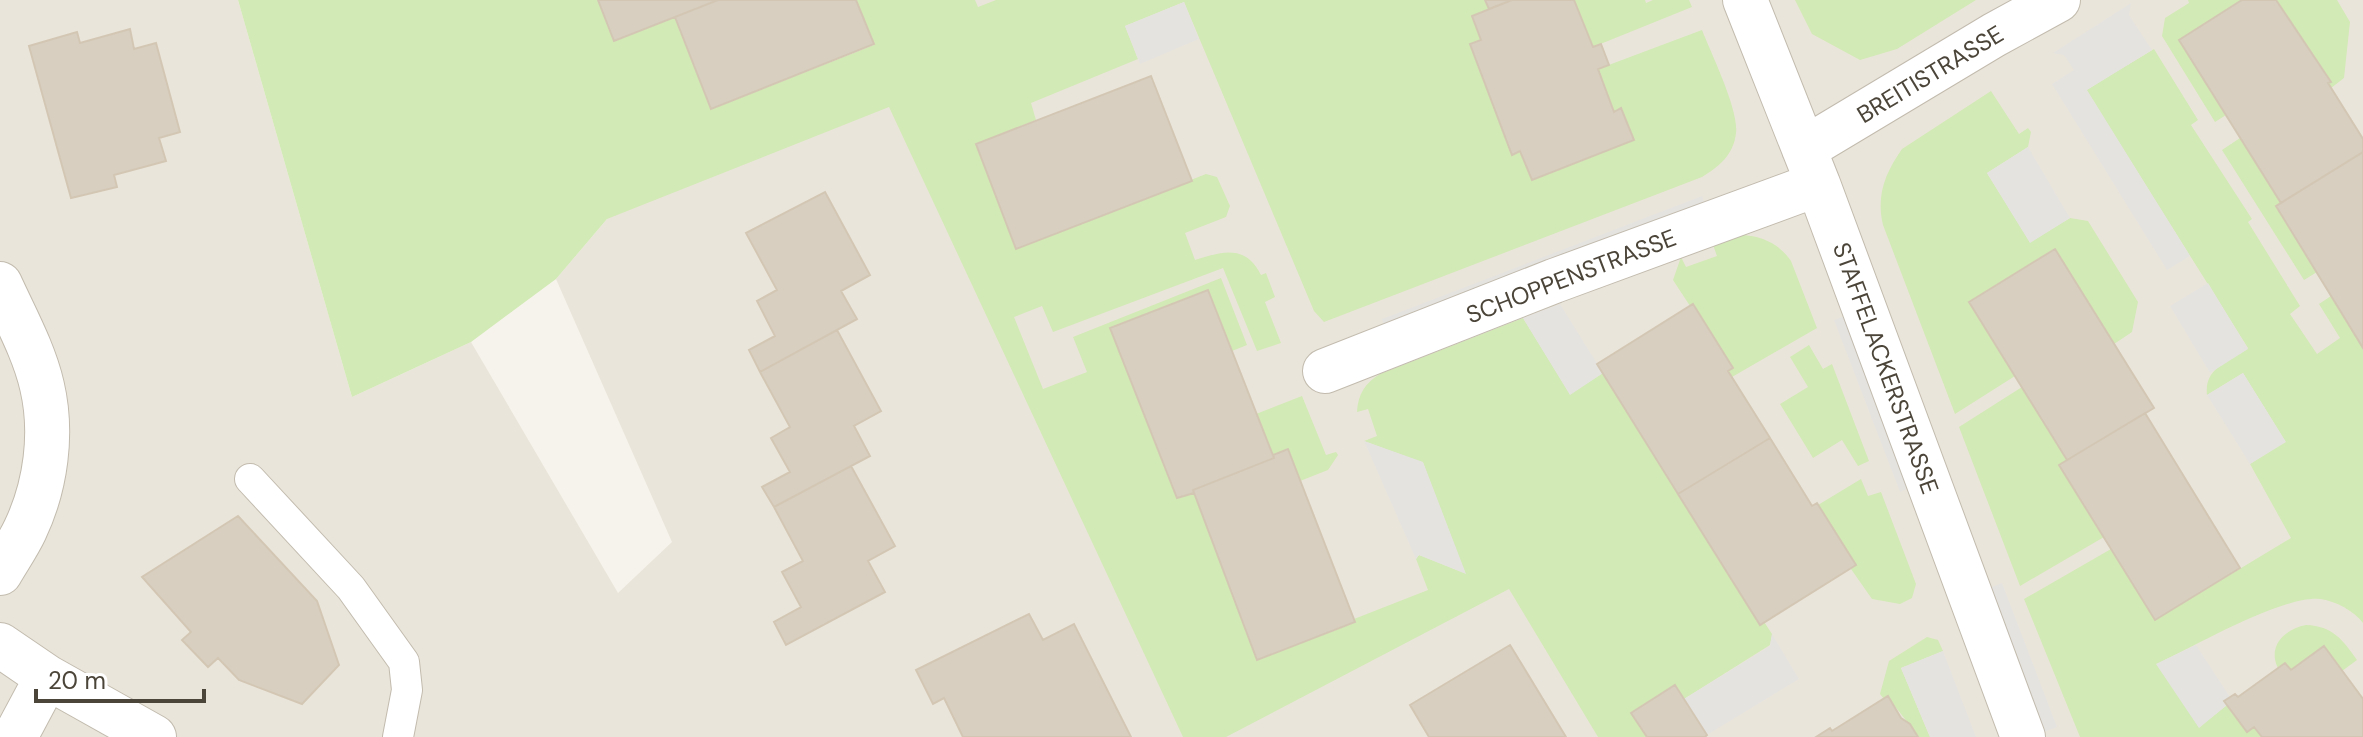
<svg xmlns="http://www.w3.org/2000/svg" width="2363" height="737" viewBox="0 0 2363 737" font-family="'DM Sans',sans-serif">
  <rect width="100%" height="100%" fill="#f6f3ec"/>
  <path fill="#eae5da" d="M 0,0 L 238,0 L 352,397 L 471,342 L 618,593 L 672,542 L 556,279 L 607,219 L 525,0 L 2363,0 L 2363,737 L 0,737 Z"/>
  <path fill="#d2eab5" d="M 238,0 L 598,0 L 615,41 L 675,17 L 712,109 L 874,45 L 856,0 L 975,0 L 978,7 L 996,0 L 1485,0 L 1489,9 L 1472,16 L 1481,40 L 1470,45 L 1512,154 L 1520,151 L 1532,180 L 1633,140 L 1622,109 L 1614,112 L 1598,69 L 1702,30 C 1711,53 1739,110 1736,133 C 1734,154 1719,167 1702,177 L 1324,322 L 1314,311 L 1184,2 L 1125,26 L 1138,59 L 1031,103 L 1036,120 L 976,144 L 1016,249 L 1206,174 L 1217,177 L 1230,206 L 1226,217 L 1185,233 L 1195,260 C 1221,252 1245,243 1261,275 L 1266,273 L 1275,297 L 1265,302 L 1281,343 L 1257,351 L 1223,268 L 1053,332 L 1042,306 L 1014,317 L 1043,389 L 1087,372 L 1073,337 L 1221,278 L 1247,345 L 1232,351 L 1177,498 L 1194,493 L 1257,660 L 1354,623 L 1354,619 L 1428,590 L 1416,559 L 1419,555 L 1465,573 L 1423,463 L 1364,441 L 1377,436 L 1368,409 L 1357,412 C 1358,394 1365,383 1380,374 L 1523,318 L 1570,394 L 1603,373 L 1772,634 L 1770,645 L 1684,699 L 1675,686 L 1632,713 L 1647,737 L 1598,737 L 1509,589 L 1226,737 L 1183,737 L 889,107 L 607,219 L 556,279 L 471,342 L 352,397 Z
    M 1574,0 L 1645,0 L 1646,3 L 1653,0 L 1689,0 L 1692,7 L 1593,47 Z
    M 1795,0 L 1976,0 L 1897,49 L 1860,60 L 1812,34 Z
    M 2188,0 L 2242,0 L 2179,40 L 2226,115 L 2215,122 L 2162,36 L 2165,18 L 2189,3 Z
    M 2275,0 L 2337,0 L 2350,22 L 2344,78 L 2331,88 L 2328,83 L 2331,81 L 2302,38 L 2297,38 Z
    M 2154,49 L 2198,120 L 2191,125 L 2252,219 L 2248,222 L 2300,306 L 2290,314 L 2317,354 L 2340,338 L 2319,304 L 2331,296 L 2363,348 L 2363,623 C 2354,611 2336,601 2320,599 C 2283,595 2193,647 2157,664 L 2199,727 L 2227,705 L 2247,732 L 2254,727 L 2262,737 L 2080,737 L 2024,599 L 2111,549 L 2155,620 L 2291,538 L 2250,464 L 2285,441 L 2243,373 L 2207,395 C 2204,367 2229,362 2248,348 L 2086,90 Z
    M 1991,91 L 2019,134 L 2028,128 L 2031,132 L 2028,147 L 1987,173 L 2030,242 L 2070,218 L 2088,221 L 2138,302 L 2132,332 L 2114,344 L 2054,249 L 1969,302 L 2015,376 L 1955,414 L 1883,225 C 1876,196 1885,173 1902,149 Z
    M 2240,138 L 2281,203 L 2276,207 L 2317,272 L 2304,280 L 2222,150 Z
    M 1744,235 C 1764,237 1779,244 1791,261 L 1817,328 L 1732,377 L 1728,371 L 1732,367 L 1694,305 L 1690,306 L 1673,280 L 1681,257 L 1686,267 L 1717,256 L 1713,245 Z
    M 1809,345 L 1823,369 L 1832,364 L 1869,461 L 1858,466 L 1842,440 L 1813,458 L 1780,404 L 1808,387 L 1790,357 Z
    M 2022,387 L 2067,460 L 2060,465 L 2104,537 L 2020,586 L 1959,427 Z
    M 1302,396 L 1326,455 L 1336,452 L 1338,455 L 1328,470 L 1300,481 L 1288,449 L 1273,455 L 1256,414 Z
    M 1861,479 L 1868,496 L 1881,492 L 1916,584 L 1912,598 L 1900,604 L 1872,599 L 1851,569 L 1856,565 L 1818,505 Z
    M 2306,625 C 2333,626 2343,640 2357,660 L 2342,671 L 2324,646 L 2291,670 L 2285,663 L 2278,668 C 2267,646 2285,629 2306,625 Z
    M 1927,637 L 1938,640 L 1943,651 L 1901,668 L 1930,737 L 1918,737 C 1909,722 1897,711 1888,696 L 1884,699 L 1880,694 L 1889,661 Z"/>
  <path fill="#e5e3e0" d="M 1184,2 L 1199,39 L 1140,64 L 1125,26 Z
    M 2131,3 L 2129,15 L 2152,50 L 2087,90 L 2190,256 L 2167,270 L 2052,84 L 2074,70 L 2064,55 L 2053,53 Z
    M 2028,147 L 2070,218 L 2030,243 L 1987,173 Z
    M 1702,196 L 1707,210 L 1387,333 L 1382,319 Z
    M 2208,283 L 2248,349 L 2210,373 L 2170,306 Z
    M 1560,304 L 1603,373 L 1570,395 L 1523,318 Z
    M 1848,315 L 1913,486 L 1900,492 L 1834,320 Z
    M 2243,373 L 2286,442 L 2250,464 L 2207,395 Z
    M 1364,441 L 1423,462 L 1466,574 L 1419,555 L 1416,559 Z
    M 2002,583 L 2057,727 L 2044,732 L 1987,589 Z
    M 1772,634 L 1799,679 L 1707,735 L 1684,699 L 1770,646 Z
    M 2196,645 L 2230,697 L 2225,701 L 2227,705 L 2199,728 L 2156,664 Z
    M 1943,651 L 1976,737 L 1930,737 L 1901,668 Z"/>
  <path fill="#d8cfc1" stroke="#d3c7b4" stroke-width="2" d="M 598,0 L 718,0 L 614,41 Z
    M 718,0 L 856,0 L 874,44 L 711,109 L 675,17 Z
    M 1485,0 L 1512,0 L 1489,9 Z
    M 1512,0 L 1574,0 L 1593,47 L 1601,44 L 1609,65 L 1598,69 L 1614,112 L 1621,108 L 1634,140 L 1532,180 L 1520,151 L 1512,155 L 1470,44 L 1481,40 L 1472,16 Z
    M 2242,0 L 2276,0 L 2331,82 L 2328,83 L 2363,139 L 2363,152 L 2281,203 L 2179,40 Z
    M 130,29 L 134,49 L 156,43 L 180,132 L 159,138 L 166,161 L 114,175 L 117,187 L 71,198 L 29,46 L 77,32 L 80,43 Z
    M 1151,76 L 1192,181 L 1016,249 L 976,144 Z
    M 2363,152 L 2363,348 L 2276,206 Z
    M 825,192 L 870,275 L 841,291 L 857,319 L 760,372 L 749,350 L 775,336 L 757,301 L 777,290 L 746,233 Z
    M 2055,249 L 2154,408 L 2067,460 L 1969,302 Z
    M 1208,290 L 1274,458 L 1193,490 L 1194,493 L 1177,498 L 1110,328 Z
    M 1693,304 L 1733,368 L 1728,371 L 1770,438 L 1678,494 L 1597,364 Z
    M 837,330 L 881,411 L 854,426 L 870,456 L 774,507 L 762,487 L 790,472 L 771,438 L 790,427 L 760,372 Z
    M 2145,413 L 2240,568 L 2155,620 L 2059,465 Z
    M 1770,438 L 1809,501 L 1812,506 L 1817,503 L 1856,565 L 1760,625 L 1678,494 Z
    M 1288,449 L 1355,622 L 1257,660 L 1193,490 L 1274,458 L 1273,455 Z
    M 851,466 L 895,546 L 868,561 L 885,592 L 786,645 L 774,622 L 801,607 L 782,572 L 803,561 L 774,507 Z
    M 238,516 L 317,601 L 339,665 L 302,704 L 239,680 L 218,658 L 208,667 L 182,640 L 191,632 L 142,577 Z
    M 1029,614 L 1043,640 L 1074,624 L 1131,737 L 963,737 L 944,698 L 933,704 L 916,670 Z
    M 1510,645 L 1566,737 L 1429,737 L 1410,705 Z
    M 2324,646 L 2363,699 L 2363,737 L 2262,737 L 2254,727 L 2247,732 L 2224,701 L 2235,694 L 2238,697 L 2285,663 L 2291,670 Z
    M 1675,685 L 1707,735 L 1705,737 L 1647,737 L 1631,713 Z
    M 1888,696 L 1901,718 L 1910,724 L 1918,737 L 1816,737 L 1830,728 L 1832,731 Z"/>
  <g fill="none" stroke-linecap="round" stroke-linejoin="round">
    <g stroke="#c2bbae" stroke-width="32">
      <path id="lane" d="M 250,479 L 351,588 L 404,662 L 407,690 L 398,737"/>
    </g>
    <g stroke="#c2bbae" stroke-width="46">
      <path id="street" d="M 1745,0 L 1818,184 L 2023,737
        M 1804,149 L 1994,35 L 2058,0
        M 0,284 C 15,317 34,351 42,386 C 53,433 46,486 25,530 C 18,545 8,559 0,573
        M 1325,371 L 1554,281 L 1818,184
        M 0,645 L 47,677 L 154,737
        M 15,737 L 47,677"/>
    </g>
    <use href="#lane" stroke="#fff" stroke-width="30"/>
    <use href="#street" stroke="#fff" stroke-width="44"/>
  </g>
  <g text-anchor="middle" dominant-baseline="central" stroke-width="7" stroke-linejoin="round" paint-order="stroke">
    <g font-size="24" fill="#4b4439" stroke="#fff">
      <text transform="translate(1930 74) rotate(-31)">BREITISTRASSE</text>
      <text transform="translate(1571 276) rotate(-21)">SCHOPPENSTRASSE</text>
      <text transform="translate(1886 368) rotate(70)">STAFFELACKERSTRASSE</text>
    </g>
  </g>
  <path d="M36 689v12h168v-12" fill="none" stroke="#4b4439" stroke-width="4"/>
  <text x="48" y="689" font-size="24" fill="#4b4439" stroke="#ffffff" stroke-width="6" paint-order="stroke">20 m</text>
</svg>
